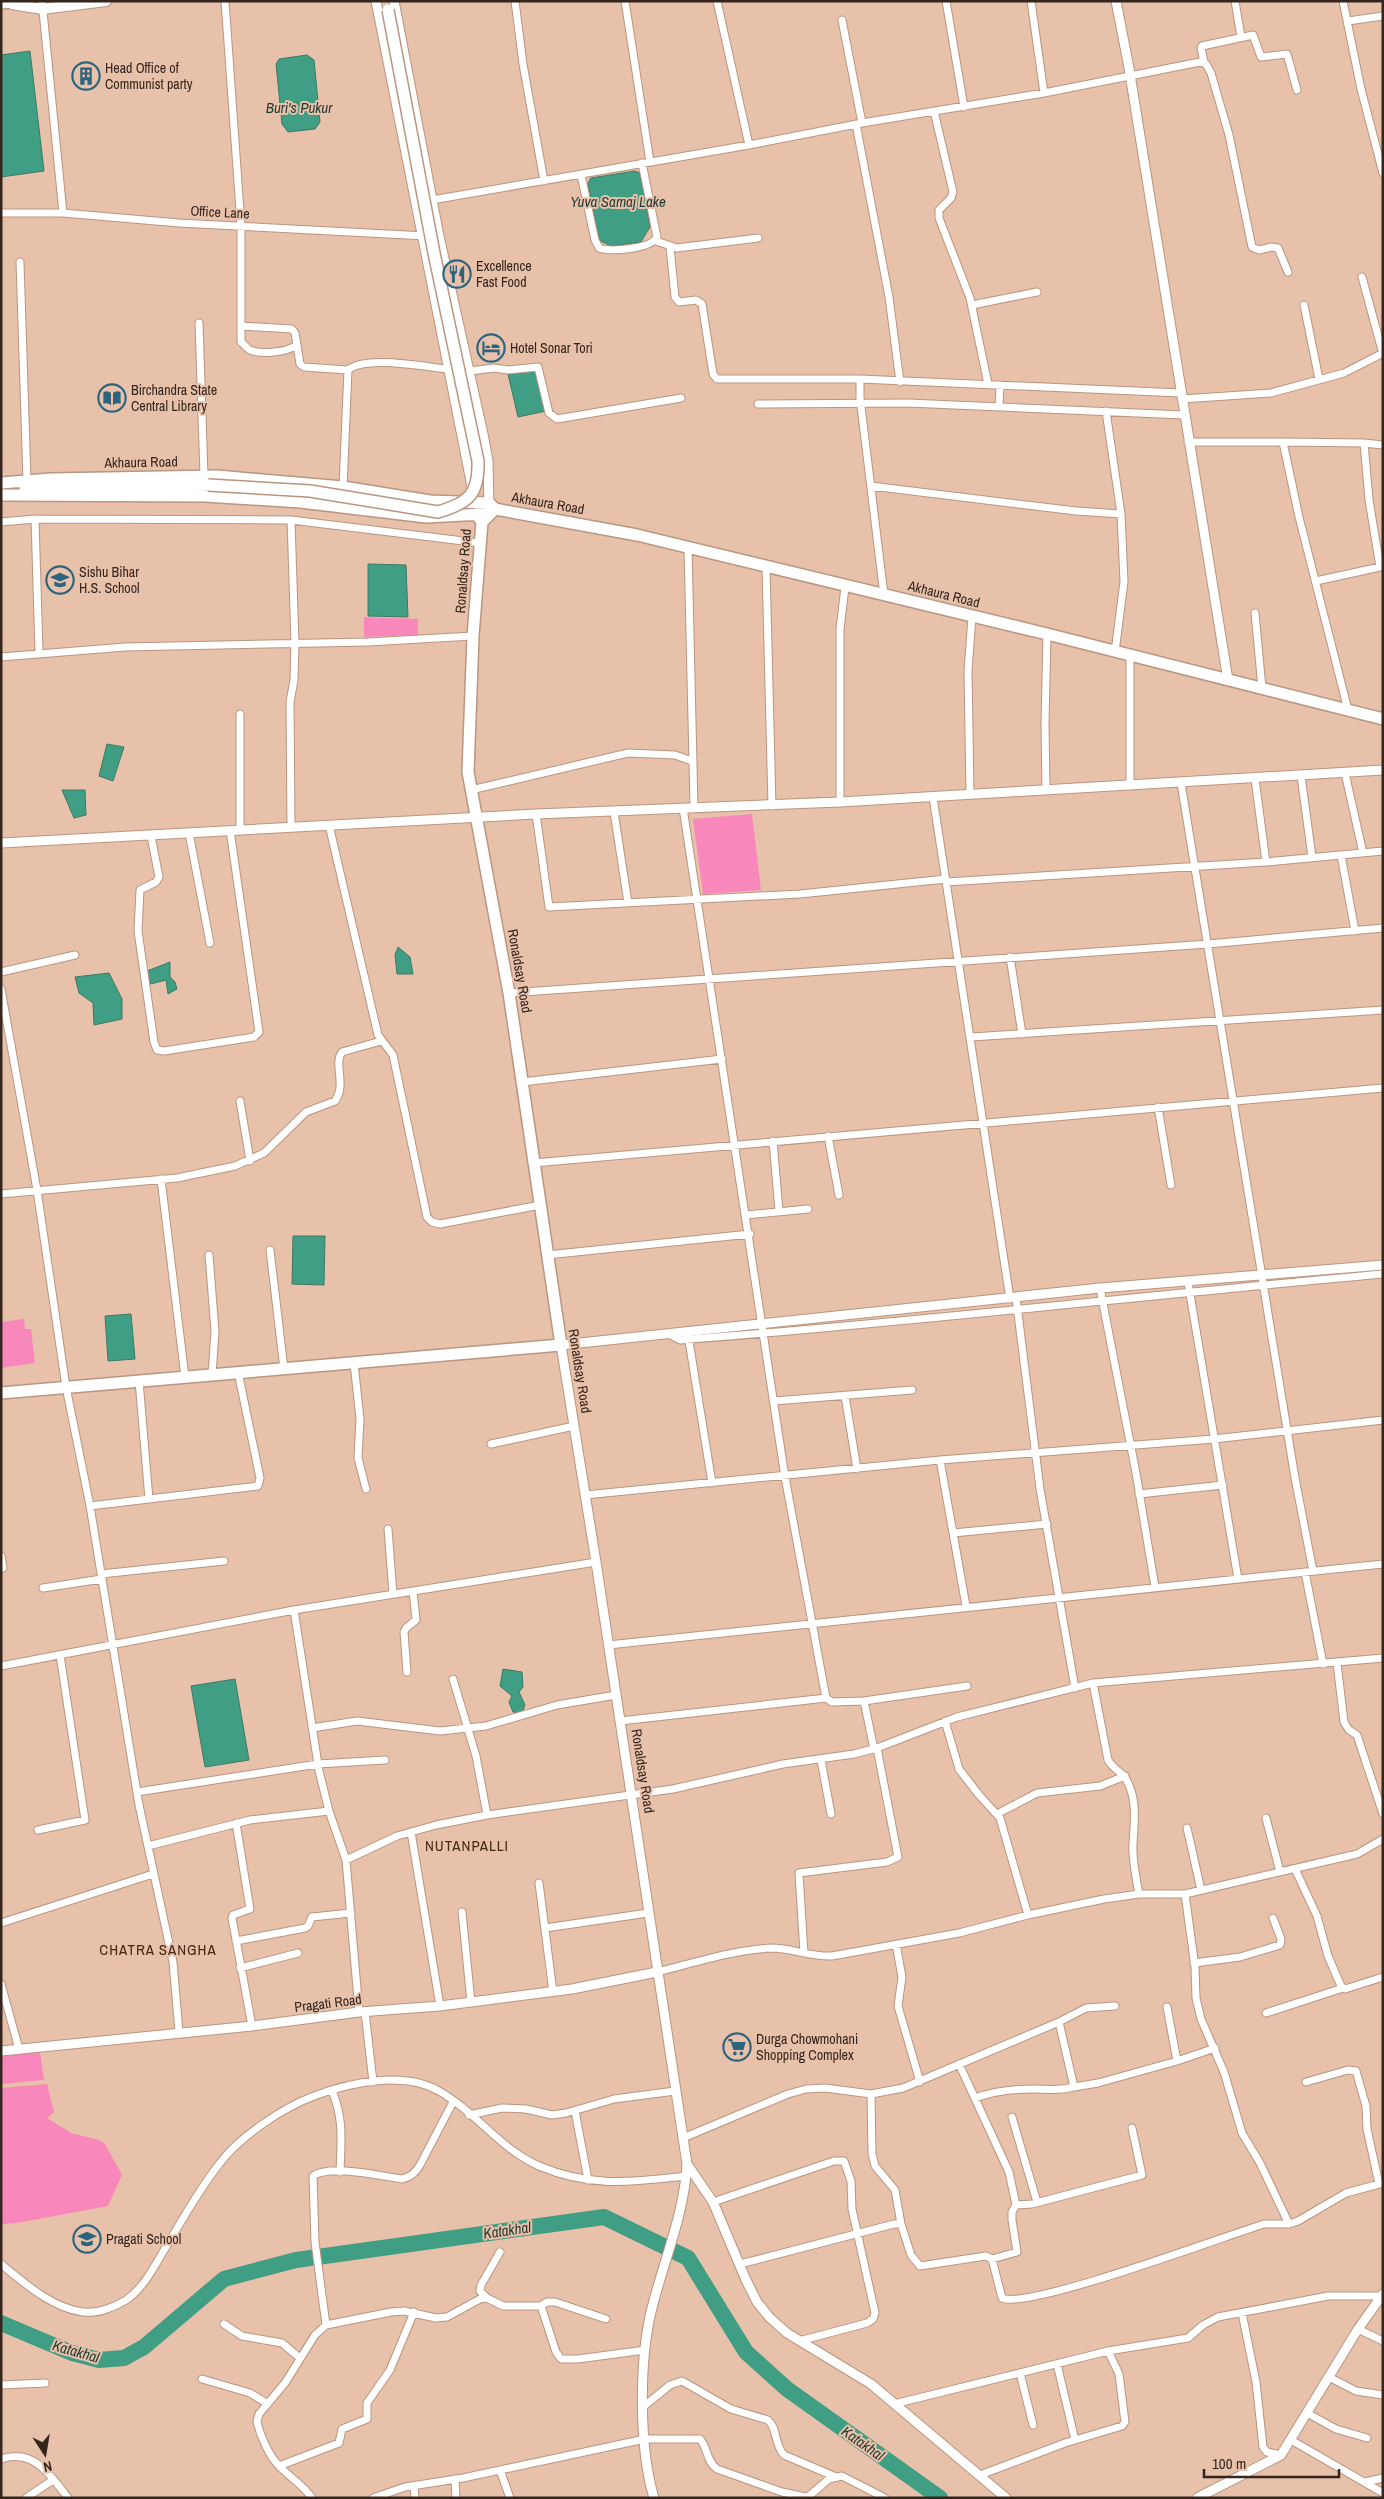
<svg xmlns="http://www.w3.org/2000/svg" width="1384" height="2499" viewBox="0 0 1384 2499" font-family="'Archivo Narrow',sans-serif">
  <rect width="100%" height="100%" fill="#e8c1aa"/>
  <path fill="#f887bc" d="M 364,617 L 418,619 L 418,635 L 364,637 Z
    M 752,814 L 761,890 L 703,894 L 693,819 Z
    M 24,1319 L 25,1329 L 31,1329 L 35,1363 L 1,1368 L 1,1322 Z
    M 40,2052 L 44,2080 L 1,2084 L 1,2056 Z
    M 47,2084 L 54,2112 L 47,2118 L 71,2133 L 99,2140 L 105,2144 L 122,2175 L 108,2206 L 17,2223 L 1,2224 L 1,2088 Z"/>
  <path fill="#409e84" stroke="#3c7a65" d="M 30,51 L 44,171 L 1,177 L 1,55 Z
    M 307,55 L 314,60 L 320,122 L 315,129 L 288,132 L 282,124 L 276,64 L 279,59 Z
    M 635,171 L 640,173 L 650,227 L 641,242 L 611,246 L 599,240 L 588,183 L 591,178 Z
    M 538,368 L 546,411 L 518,417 L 508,374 Z
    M 368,564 L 406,565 L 408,617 L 368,616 Z
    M 107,744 L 124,747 L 113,781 L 99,776 Z
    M 62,790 L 85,790 L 86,815 L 74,818 Z
    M 398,947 L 410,957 L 413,974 L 397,974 L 395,955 Z
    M 170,962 L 170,977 L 175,982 L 177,989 L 168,994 L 166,980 L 151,984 L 147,971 Z
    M 109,973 L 122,999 L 122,1019 L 94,1025 L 93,1003 L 79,993 L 75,977 Z
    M 293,1236 L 325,1236 L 324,1285 L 292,1284 Z
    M 131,1314 L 135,1359 L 108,1361 L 105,1316 Z
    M 503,1669 L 522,1672 L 523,1687 L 519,1692 L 525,1705 L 522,1713 L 513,1712 L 509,1702 L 512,1696 L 500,1686 Z
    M 235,1679 L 249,1760 L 205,1767 L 191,1686 Z"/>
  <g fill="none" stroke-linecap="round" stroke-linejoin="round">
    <path stroke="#409e84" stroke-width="16" d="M 1,2323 L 72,2353 L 99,2360 L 124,2358 L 144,2347 L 224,2279 L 296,2260 L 604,2217 L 688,2258 L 746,2352 L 787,2389 L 940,2498"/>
    <g stroke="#ba957f" stroke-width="9">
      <path id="minor" d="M 42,1 L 63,213
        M 225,1 L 241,225 L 241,342 C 244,344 247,349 250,350 C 262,355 287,352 297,345
        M 515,1 L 523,64 L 544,181
        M 625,1 L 650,162
        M 717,1 L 749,145
        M 946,1 L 964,107
        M 1031,1 L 1044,93
        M 1235,1 L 1241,37
        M 1343,1 L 1361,89 L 1383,173
        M 842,20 L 862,123
        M 1348,21 L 1383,16
        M 1204,62 L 1201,48 L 1202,46 L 1253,35 L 1261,57 L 1287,54 L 1297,90
        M 934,111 L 953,192 L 951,198 L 939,210 L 939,218 L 970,298 L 988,384
        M 856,124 L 889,297 L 900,382
        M 581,175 L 595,240 L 599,248 C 611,252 651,249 657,237 L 642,163
        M 432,200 L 749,145 L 862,123 L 1044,93 L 1200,62 L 1206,64 L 1211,73 L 1229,135 L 1252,247 L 1259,250 L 1272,247 L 1278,248 L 1288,272
        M 1,213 L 63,213 L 179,223 L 426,236
        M 656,241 L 677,248 L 758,238
        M 670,247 L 675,297 L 679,302 L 696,300 L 702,304 L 713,374 L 717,379 L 860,379 L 1181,393
        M 20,262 L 27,480
        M 1362,277 L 1383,354
        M 972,305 L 1037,292
        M 1304,305 L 1319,379
        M 199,323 L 204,476
        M 241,326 L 292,329 L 295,333 L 300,364 L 304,367 L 348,370
        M 470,371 L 494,368 L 508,370 L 538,367 L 549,413 L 557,419 L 681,398
        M 860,379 L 860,398 L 884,595
        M 1182,399 L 1271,393 L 1344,373 L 1383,353
        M 758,404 L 908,403 L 1184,415
        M 999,406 L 1000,385
        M 1188,442 L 1283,442 L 1299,517 L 1348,710
        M 1283,442 L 1364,443 L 1369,500 L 1380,567 L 1316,581
        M 1364,443 L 1383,445
        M 871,486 L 1076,511 L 1121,514 L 1106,411
        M 343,487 L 348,370 C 366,355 424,367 448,369
        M 35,519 L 39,652
        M 291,520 L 295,643 L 294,680 L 290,702 L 291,827
        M 1,522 L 35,519 L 291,520 L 480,543
        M 688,548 L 694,807
        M 766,567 L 772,806
        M 1255,613 L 1262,688
        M 1115,652 L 1124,582 L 1121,514
        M 1,657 L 125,647 L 368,642 L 473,636
        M 240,714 L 240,830
        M 1345,773 L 1363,853
        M 1301,776 L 1312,857
        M 1255,779 L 1266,862
        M 1181,783 L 1295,1478 L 1313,1571
        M 1130,785 L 1130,656
        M 471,790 L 628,753 L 675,755 L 692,761
        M 1046,790 L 1045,724 L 1047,634
        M 970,795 L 968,671 L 972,617
        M 933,797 L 1010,1299
        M 840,802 L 840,629 L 845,587
        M 683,808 L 785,1477 L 826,1698 L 832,1702 L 864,1701 L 967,1686
        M 614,812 L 628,903
        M 536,814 L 549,907 L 800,894 L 946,879
        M 329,825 L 378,1035 L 393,1055 L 427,1217 L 432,1222 L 440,1224 L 540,1205
        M 189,833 L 210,943
        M 151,836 L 159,877 L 156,882 L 140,890 L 138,931 L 154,1042 L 157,1050 L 164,1051 L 254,1037 L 259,1032 L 230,830
        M 1341,855 L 1355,931
        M 946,882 L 1266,862 L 1383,851
        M 1010,957 L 1022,1034
        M 1,972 L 75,955
        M 1,989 L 37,1190 L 66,1387 L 90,1506 L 139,1805 L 173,1962 L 179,2032
        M 509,993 L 1208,944 L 1383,928
        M 971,1037 L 1383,1010
        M 522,1082 L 722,1059
        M 240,1101 L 250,1161
        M 1158,1107 L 1171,1185
        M 828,1136 L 839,1195
        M 773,1141 L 779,1211
        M 534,1163 L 1383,1088
        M 161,1179 L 185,1377
        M 1,1194 L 177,1178 L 235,1166 L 264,1153 L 306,1112 L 335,1101 C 347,1084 333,1064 342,1052 L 381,1041
        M 746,1215 L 808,1209
        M 270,1250 L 284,1369
        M 209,1255 L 215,1331 L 212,1375
        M 547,1255 L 750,1234
        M 1188,1282 L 1238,1579
        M 1100,1288 L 1136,1473 L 1155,1587
        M 1016,1298 L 1040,1489 L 1075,1688
        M 669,1334 L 680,1340 C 915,1322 1148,1295 1383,1274
        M 688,1335 L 712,1483
        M 354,1363 L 360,1419 L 358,1458 L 366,1489
        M 139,1381 L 149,1499
        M 845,1396 L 857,1469
        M 774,1401 L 912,1390
        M 491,1444 L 574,1426
        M 940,1460 L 966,1606
        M 1139,1494 L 1223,1485
        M 585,1495 L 940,1460 L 1214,1439 L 1383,1420
        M 90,1506 L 258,1486 L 260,1478 L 238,1372
        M 388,1529 L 393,1594
        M 953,1533 L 1047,1524
        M 1,1556 L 3,1568
        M 1305,1572 L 1323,1664
        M 101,1574 L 224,1561
        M 43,1588 L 102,1579
        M 294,1610 L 319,1771 L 329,1811 L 346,1860 L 359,2012
        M 608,1645 L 1383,1564
        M 1337,1663 L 1344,1722 L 1349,1730 L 1357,1735 L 1383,1814
        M 1,1666 L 294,1610 L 596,1562
        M 407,1672 L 404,1632 L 406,1628 L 416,1620 L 413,1591
        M 453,1679 L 476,1756 L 487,1815
        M 1093,1683 L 1108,1760 C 1114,1770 1123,1773 1126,1779 C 1138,1800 1134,1822 1133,1844 C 1132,1860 1136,1878 1139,1894
        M 864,1701 L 874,1749
        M 620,1721 L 826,1698
        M 945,1721 L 959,1769 L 979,1795 L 1000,1818 L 1028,1915
        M 312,1728 L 357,1721 L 440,1731 L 486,1726 L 557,1705 L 616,1695
        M 821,1760 L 831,1814
        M 137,1792 L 318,1764 L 385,1760
        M 997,1814 L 1037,1793 L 1100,1786 L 1125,1776
        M 1266,1818 L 1280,1872
        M 236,1823 L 250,1909 L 233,1915 L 232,1918 L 252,2026
        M 1187,1828 L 1201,1890
        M 38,1830 L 85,1820 L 60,1655
        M 411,1832 L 440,2006
        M 148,1846 L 250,1820 L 329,1811
        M 346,1860 L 397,1836 L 436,1825 L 487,1815 L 673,1789 L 783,1764 L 854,1754 L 877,1748 L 957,1717 L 1093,1683 L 1383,1658
        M 1295,1869 L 1317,1916 L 1328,1956 L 1341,1986 L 1345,1989 L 1383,1977
        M 539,1883 L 553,1992
        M 1185,1894 L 1195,1967 L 1196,1998 L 1201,2019 L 1224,2072 L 1242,2133 L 1260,2163 L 1289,2224
        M 462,1912 L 471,2002
        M 1,1923 L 153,1874
        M 545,1928 L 648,1913
        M 236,1941 L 305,1928 L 308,1926 L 312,1917 L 351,1913
        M 896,1944 L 902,1977 L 898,2006 L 920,2082
        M 804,1953 L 799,1873 L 887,1862 L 898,1857 L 877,1748
        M 1194,1963 L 1240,1957 L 1280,1945 L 1281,1939 L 1273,1918
        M 240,1968 L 298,1953
        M 657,1972 C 694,1963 733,1950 771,1948 C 792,1948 811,1957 832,1956 L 959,1933 L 1028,1915 L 1104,1899 L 1139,1894 L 1185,1894 L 1357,1854 L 1383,1839
        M 1,1984 L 19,2049
        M 1167,2007 L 1177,2061
        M 365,2012 L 373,2082
        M 1266,2013 L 1343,1988
        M 1059,2022 L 1086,2008 L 1115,2006
        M 959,2064 L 1009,2172 L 1016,2205 L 1012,2212 L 1012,2220 L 1017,2252 L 992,2259
        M 1306,2082 L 1348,2070 L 1356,2071 L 1366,2106 L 1367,2129 L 1379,2184
        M 332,2091 C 344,2119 341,2141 340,2172
        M 871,2094 L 872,2154 L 875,2166 L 895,2190 L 901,2224
        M 975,2098 C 994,2091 1011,2089 1032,2089 C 1047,2089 1059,2091 1074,2087
        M 575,2111 L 588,2180
        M 469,2115 L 502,2108 L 526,2109 L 552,2115 L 566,2113 L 614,2099 L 675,2091
        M 1012,2117 L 1037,2202
        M 683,2138 L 788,2094 L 806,2089 L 825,2088 L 871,2094 L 903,2088 L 1059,2022 L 1074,2087 L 1098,2083 L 1177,2061 L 1215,2048
        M 713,2202 L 834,2161 L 844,2161 L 851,2181 L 852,2209 L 875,2313 L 873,2319 L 867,2323 L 799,2341
        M 1016,2205 L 1032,2204 L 1142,2175 L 1132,2128
        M 1,2264 C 24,2283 52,2308 83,2312 C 97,2314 115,2307 126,2300 C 144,2288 155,2265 166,2247 C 183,2219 199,2189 220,2163 C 239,2137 284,2107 314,2096 C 351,2082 404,2071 439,2091 C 476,2112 500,2149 539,2166 C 591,2188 632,2182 686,2176
        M 740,2264 L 894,2224 L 901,2224 L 911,2255 L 920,2266 L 986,2256 L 992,2259 L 1002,2298 C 1028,2310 1225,2236 1264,2224 L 1289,2224 L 1298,2221 L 1346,2193 L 1383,2183
        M 487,2298 L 480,2291 L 481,2285 L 500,2252
        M 541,2306 L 547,2302 L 555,2302 L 606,2319
        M 1242,2313 L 1256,2382 L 1263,2447 L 1267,2452 L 1281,2455
        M 224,2324 L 242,2336 L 282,2343 L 300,2358
        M 326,2325 L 315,2242 L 313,2176 C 330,2164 380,2176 402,2179 C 411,2177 415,2173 420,2165 L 453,2102
        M 1358,2329 L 1383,2341
        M 1057,2364 L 1075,2440
        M 1020,2373 L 1033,2425
        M 1329,2377 L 1356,2391 L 1383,2395
        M 202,2379 L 250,2393 L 268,2404
        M 1,2385 L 45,2383
        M 894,2404 L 1108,2351 L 1188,2338 L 1203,2325 L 1218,2317 L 1328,2296 L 1382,2296
        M 643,2407 L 670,2385 L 682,2381 L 731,2409 L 768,2420 C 778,2429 774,2445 784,2455 L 836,2477
        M 1307,2413 L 1336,2429 L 1367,2438
        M 1291,2440 L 1383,2493
        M 1,2459 C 33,2448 50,2474 68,2498
        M 279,2466 L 339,2443 L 342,2429 L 367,2419 L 367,2403 L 390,2370 L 414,2312
        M 500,2470 L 510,2498
        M 980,2475 L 1065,2443 L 1122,2426 L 1125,2422 L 1119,2374 L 1108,2351
        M 455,2479 L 456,2498
        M 1365,2482 L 1383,2478
        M 414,2486 L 415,2498
        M 809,2496 L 829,2479 L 842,2476 L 885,2498
        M 26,2498 L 53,2480
        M 312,2498 C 303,2485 291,2478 280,2467 C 269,2456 260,2436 257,2421 L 259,2414 L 285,2383 L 315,2335 L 326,2325 L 391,2312 L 404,2311 L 436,2318 L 447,2317 L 480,2299 L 487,2298 L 503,2306 L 541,2306 L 556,2352 L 561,2359 L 578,2359 L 645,2350
        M 373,2498 L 405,2487 L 463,2478 L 645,2439 L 700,2439 C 708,2448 706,2461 717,2469 L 782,2492 L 810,2498"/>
    </g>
    <g stroke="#ba957f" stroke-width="11">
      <path id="tertiary" d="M 376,1 L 473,492
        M 394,1 L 439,236 L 483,434 L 488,460 L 489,509
        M 1116,1 L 1129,68 L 1228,680
        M 1,843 L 536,814 L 840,802 L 1383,770
        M 1,2051 L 252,2026 L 359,2012 L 440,2006 L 572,1989 L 657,1972
        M 687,2164 L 713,2202 L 746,2280 L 757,2302 L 770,2318 L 787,2333 L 871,2384 L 1006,2498
        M 654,2498 C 639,2448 639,2363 651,2312 C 663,2262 684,2216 687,2164 L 596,1562 L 561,1345 L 1100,1288 L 1383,1265
        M 1197,2498 L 1281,2455 L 1358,2329 L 1383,2294"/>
    </g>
    <g stroke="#ba957f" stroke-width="12">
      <path id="secondary" d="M 12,4 L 42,9 L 106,1"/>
    </g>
    <g stroke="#ba957f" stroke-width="14">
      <path id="primary" d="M 1,3 L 23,1
        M 1,483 L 51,479 L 217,476 L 343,487 L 430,501 L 489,503 L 495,509 L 482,522 L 476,514
        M 25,488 L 208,485
        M 1,495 L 205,496 L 300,502 L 426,517 L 483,514
        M 495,509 L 637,535 L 1047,634 L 1383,719
        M 1,1393 L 561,1345 L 509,993 L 468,772 L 473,636 L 482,522"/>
    </g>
    <use href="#minor" stroke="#fff" stroke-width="7"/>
    <use href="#tertiary" stroke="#fff" stroke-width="9"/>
    <use href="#secondary" stroke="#fff" stroke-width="10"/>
    <use href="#primary" stroke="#fff" stroke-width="11"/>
    <g stroke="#ba957f" stroke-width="14" stroke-linecap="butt">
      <path id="primary-bridge" d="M 208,485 L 310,491 L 438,512 C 469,503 479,494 478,461 L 434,253 L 388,10"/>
    </g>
    <use href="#primary-bridge" stroke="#fff" stroke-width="11"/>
  </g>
  <defs>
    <g id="building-ring" transform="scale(1.4375)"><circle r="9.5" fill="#e8c1aa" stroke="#2c637d" stroke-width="1.5"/><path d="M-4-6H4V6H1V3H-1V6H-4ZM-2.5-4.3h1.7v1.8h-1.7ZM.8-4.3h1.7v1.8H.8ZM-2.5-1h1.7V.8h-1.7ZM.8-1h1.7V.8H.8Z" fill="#2c637d"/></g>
    <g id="restaurant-ring" transform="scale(1.4375)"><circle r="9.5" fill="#e8c1aa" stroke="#2c637d" stroke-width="1.5"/><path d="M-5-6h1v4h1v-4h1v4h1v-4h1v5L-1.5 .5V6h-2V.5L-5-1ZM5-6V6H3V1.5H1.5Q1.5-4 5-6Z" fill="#2c637d"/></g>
    <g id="hotel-ring" transform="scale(1.4375)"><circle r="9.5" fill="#e8c1aa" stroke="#2c637d" stroke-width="1.5"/><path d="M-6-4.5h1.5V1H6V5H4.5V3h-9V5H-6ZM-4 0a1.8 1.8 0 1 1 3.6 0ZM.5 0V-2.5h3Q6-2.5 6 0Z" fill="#2c637d"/></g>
    <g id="library-ring" transform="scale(1.4375)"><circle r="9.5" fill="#e8c1aa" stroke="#2c637d" stroke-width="1.5"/><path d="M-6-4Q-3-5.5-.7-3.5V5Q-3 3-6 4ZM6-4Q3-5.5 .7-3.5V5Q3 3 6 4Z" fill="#2c637d"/></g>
    <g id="school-ring" transform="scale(1.4375)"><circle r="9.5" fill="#e8c1aa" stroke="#2c637d" stroke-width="1.5"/><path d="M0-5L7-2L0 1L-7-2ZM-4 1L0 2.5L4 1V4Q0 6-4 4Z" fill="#2c637d"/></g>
    <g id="supermarket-ring" transform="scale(1.4375)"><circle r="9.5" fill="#e8c1aa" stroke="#2c637d" stroke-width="1.5"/><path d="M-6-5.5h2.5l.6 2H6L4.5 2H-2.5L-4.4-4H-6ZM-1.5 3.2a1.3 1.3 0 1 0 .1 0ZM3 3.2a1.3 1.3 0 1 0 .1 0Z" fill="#2c637d"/></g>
  </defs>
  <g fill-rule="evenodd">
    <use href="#building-ring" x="86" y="76"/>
    <use href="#restaurant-ring" x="457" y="274"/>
    <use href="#hotel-ring" x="491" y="348"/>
    <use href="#library-ring" x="112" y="398"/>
    <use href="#school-ring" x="60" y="580"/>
    <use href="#supermarket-ring" x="737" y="2047"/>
    <use href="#school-ring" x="87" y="2239"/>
  </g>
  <g text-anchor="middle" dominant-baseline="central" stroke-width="4" stroke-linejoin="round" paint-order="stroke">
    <g font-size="14" fill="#34251d" stroke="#e8c1aa" text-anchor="start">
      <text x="105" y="68">Head Office of<tspan x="105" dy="16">Communist party</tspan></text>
      <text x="476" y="266">Excellence<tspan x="476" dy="16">Fast Food</tspan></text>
      <text x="510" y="348">Hotel Sonar Tori</text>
      <text x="131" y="390">Birchandra State<tspan x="131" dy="16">Central Library</tspan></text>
      <text x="79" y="572">Sishu Bihar<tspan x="79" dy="16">H.S. School</tspan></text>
      <text x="756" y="2039">Durga Chowmohani<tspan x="756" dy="16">Shopping Complex</tspan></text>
      <text x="106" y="2239">Pragati School</text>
    </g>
    <g font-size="14" fill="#34251d" stroke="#e8c1aa">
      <text transform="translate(220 212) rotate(3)">Office Lane</text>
      <text transform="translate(141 462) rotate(-1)">Akhaura Road</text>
      <text transform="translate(548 503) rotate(10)">Akhaura Road</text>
      <text transform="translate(463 571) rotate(-86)">Ronaldsay Road</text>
      <text transform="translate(944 594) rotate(14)">Akhaura Road</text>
      <text transform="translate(520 971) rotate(80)">Ronaldsay Road</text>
      <text transform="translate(580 1371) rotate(81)">Ronaldsay Road</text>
      <text transform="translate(643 1771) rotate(81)">Ronaldsay Road</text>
      <text transform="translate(328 2003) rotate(-7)">Pragati Road</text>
    </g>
    <g font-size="15" font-style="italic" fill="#1e3a31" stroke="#e8c1aa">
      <text x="299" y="107">Buri's Pukur</text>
      <text x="618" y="201">Yuva Samaj Lake</text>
      <text transform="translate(507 2230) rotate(-8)">Katakhal</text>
      <text transform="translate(76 2351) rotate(16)">Katakhal</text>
      <text transform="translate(863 2443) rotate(35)">Katakhal</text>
    </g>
    <g font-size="15" letter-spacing="1" fill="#472916" stroke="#e8c1aa">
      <text x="467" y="1845">NUTANPALLI</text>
      <text x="158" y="1949">CHATRA SANGHA</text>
    </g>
  </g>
  <rect width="1384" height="2499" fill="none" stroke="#34251d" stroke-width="5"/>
  <g transform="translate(45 2454) rotate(168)" stroke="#e8c1aa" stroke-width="4" paint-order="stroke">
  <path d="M0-4L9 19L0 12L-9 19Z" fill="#34251d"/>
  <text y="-8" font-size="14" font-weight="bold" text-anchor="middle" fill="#34251d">N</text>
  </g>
  <path d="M1204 2469v8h135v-8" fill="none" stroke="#34251d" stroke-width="2.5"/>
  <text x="1212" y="2469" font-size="15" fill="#34251d" stroke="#e8c1aa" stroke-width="4" paint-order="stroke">100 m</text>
</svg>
